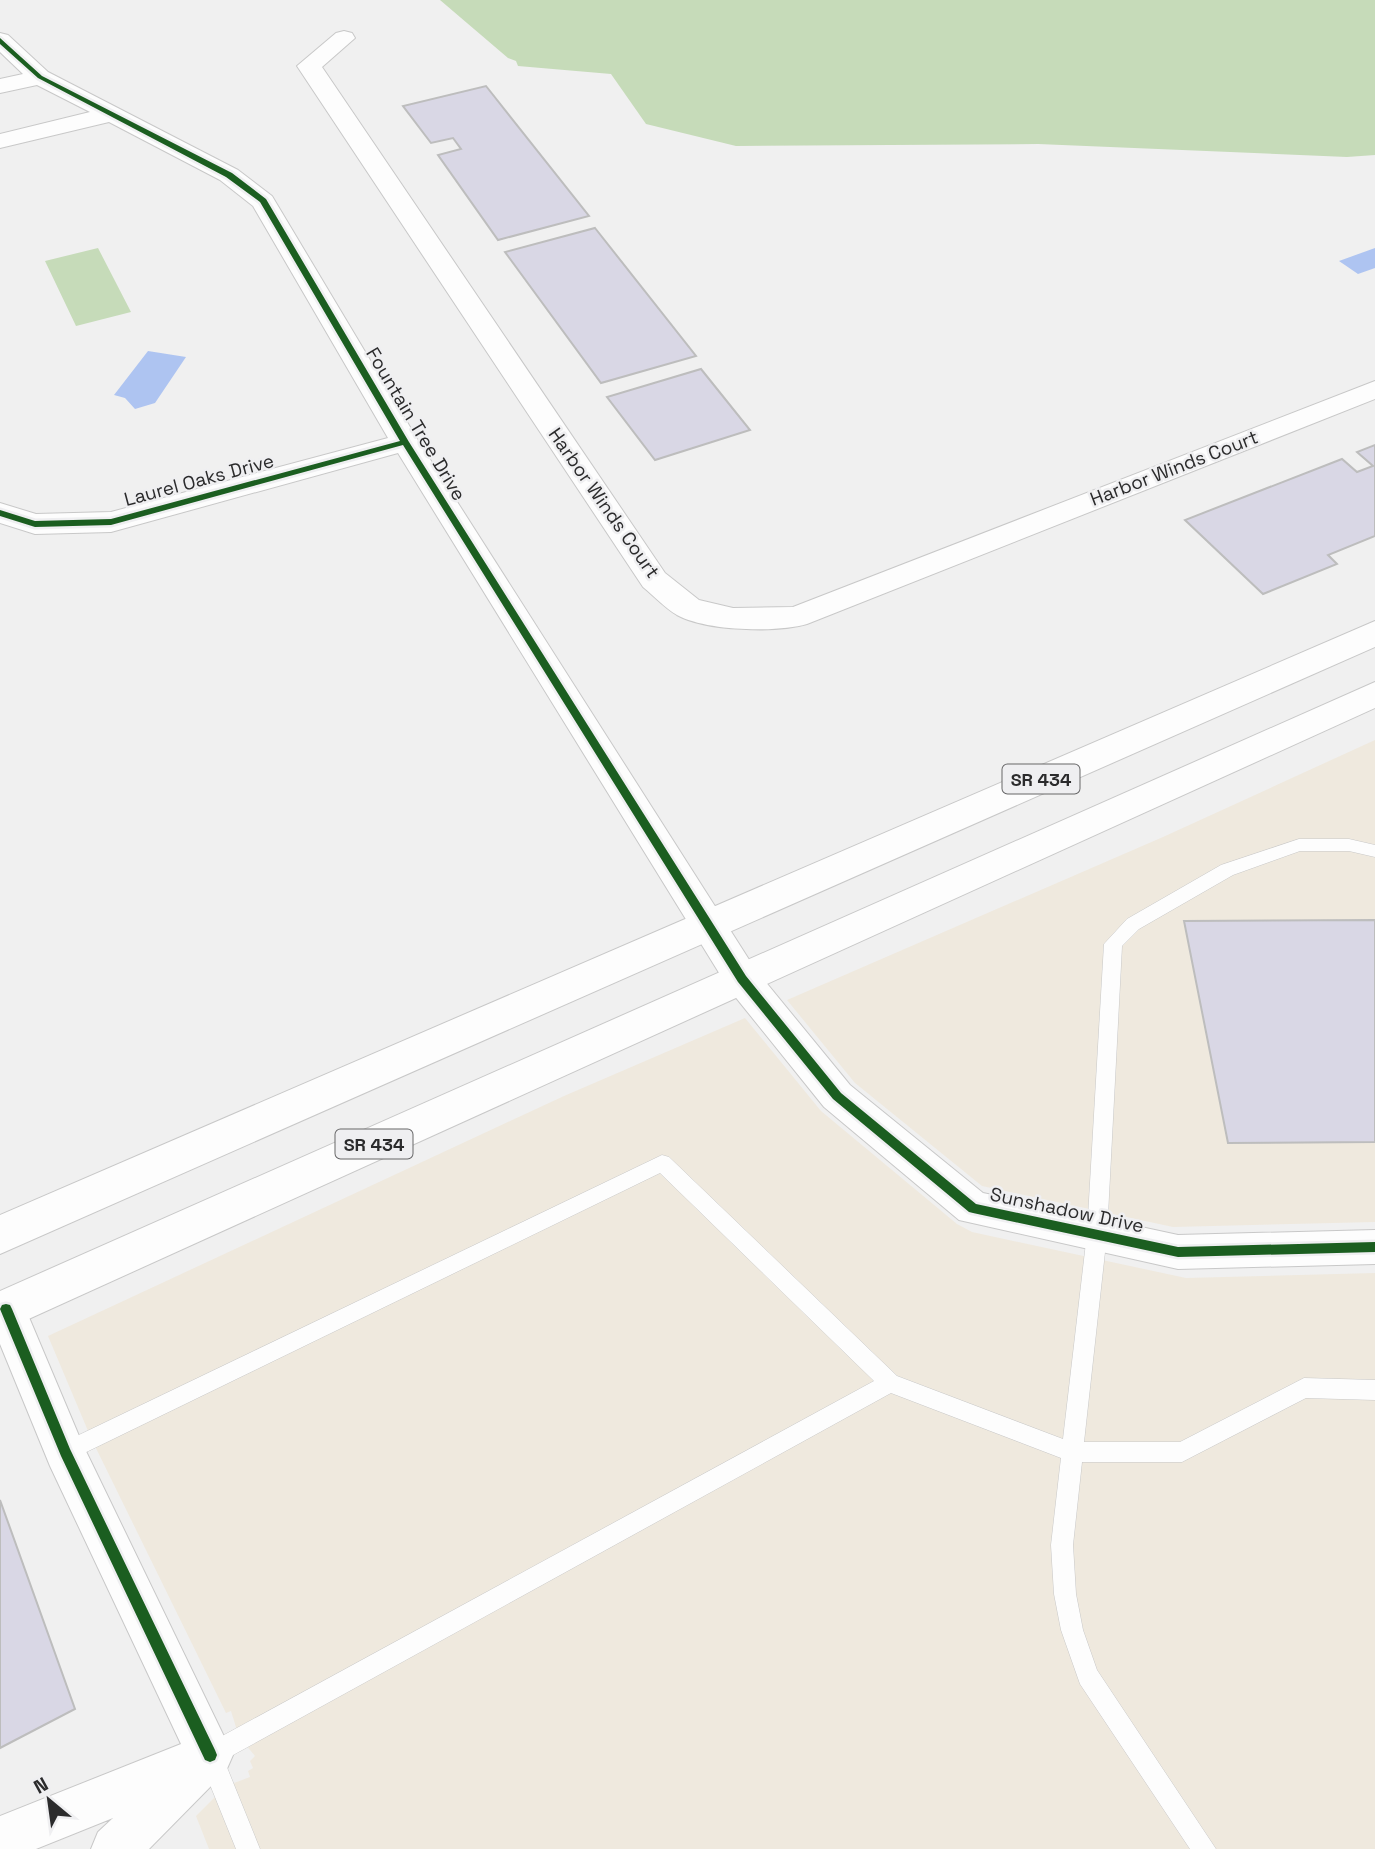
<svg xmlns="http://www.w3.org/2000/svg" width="1375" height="1849" viewBox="0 0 1375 1849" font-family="'Space Grotesk',sans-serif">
  <rect width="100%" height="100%" fill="#f0f0f0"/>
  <path fill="#efe9de" d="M 1375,740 L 1375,1222 L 1173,1227 L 982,1186 L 855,1083 L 787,1000 L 1163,837 Z
    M 745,1018 L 821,1111 L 957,1224 L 972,1232 L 1186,1278 L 1375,1273 L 1375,1849 L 209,1849 L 196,1816 L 226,1786 L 250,1777 L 248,1771 L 253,1768 L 250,1761 L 255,1756 L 239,1737 L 231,1711 L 226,1713 L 91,1438 L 48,1336 L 564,1096 Z"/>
  <path fill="#c6dbb9" d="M 440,0 L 1375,0 L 1375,155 L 1347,157 L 1038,144 L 736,146 L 646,124 L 611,74 L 518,66 L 516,61 L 508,58 Z
    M 98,248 L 131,312 L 76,326 L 45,261 Z"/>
  <path fill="#aec4f1" d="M 1375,248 L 1375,268 L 1358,274 L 1339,261 Z
    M 148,351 L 186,357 L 155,403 L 135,409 L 125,398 L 114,395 Z"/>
  <path fill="#d9d7e5" stroke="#bdbdbd" stroke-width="2" d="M 486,86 L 589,216 L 498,240 L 438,155 L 461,149 L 453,138 L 431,143 L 403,106 Z
    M 595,228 L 696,356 L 601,383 L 505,252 Z
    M 701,369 L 750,430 L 655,460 L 607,397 Z
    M 1375,445 L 1375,536 L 1328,555 L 1337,564 L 1263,594 L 1185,520 L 1342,459 L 1357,472 L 1373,466 L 1357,452 Z
    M 1375,920 L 1375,1142 L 1228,1143 L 1184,921 Z
    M 0,1500 L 75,1709 L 0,1748 Z"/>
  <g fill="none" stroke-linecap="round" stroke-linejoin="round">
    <g stroke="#c8c8c8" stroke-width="1">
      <path id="service" d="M 1299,839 L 1349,839 L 1375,845 L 1375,857 L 1349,851 L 1300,851 L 1233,875 L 1139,929 L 1122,946 L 1107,1234 L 1084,1442 L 1180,1442 L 1304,1378 L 1375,1380 L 1375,1400 L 1306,1398 L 1182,1462 L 1082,1462 L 1073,1545 L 1076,1594 L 1083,1630 L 1097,1670 L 1216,1849 L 1190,1849 L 1080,1684 L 1061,1630 L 1054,1594 L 1051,1545 L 1061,1458 L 891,1393 L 224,1760 L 260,1849 L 236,1849 L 198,1755 L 202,1747 L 874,1381 L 660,1173 L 72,1459 L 65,1462 L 58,1459 L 54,1452 L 58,1445 L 662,1155 L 669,1157 L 897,1376 L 1063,1439 L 1087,1234 L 1104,944 L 1127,919 L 1221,865 Z"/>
    </g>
    <g stroke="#c8c8c8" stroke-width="2">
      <path id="minor" d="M 344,31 L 352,33 L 355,38 L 322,67 L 665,573 L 699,600 L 733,608 L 793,607 L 1375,381 L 1375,399 L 807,624 C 776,633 706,631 677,615 C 665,608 654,596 643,587 L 297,66 L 336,33 Z
        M 0,33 L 8,35 L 48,72 L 238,170 L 272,196 L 419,442 L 755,969 L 850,1085 L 983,1193 L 1178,1235 L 1375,1230 L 1375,1264 L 1178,1269 L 959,1220 L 824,1107 L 729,989 L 398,453 L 111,532 L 35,534 L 0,523 L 0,503 L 36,514 L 111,512 L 388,438 L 253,206 L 220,180 L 109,122 L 0,148 L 0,134 L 90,112 L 37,85 L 0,93 L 0,79 L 23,74 L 0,52 Z
        M 6,1291 L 20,1296 L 82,1443 L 233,1755 L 226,1771 L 219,1774 L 216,1781 L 149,1849 L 91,1849 L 98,1832 L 113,1818 L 36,1849 L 0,1849 L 0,1816 L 181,1744 L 50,1466 L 0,1344 L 0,1293 Z"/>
    </g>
    <g stroke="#c8c8c8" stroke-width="2">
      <path id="primary" d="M 1375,621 L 1375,647 L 0,1254 L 0,1215 Z
        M 1375,682 L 1375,708 L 0,1332 L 0,1291 Z"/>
    </g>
    <use href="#service" fill="#fdfdfd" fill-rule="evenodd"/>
    <use href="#minor" fill="#fdfdfd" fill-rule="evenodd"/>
    <use href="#primary" fill="#fdfdfd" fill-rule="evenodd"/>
    <g stroke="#efeff1" stroke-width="5">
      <path id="cycleway" d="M 0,38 L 42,76 L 232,173 L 266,199 L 409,442 L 746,976 L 841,1093 L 976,1204 L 1178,1247 L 1375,1242 L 1375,1252 L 1178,1257 L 973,1213 L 969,1212 L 833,1099 L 738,982 L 403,445 L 111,525 L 35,527 L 0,516 L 0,510 L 35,521 L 111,519 L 400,441 L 260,202 L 226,177 L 38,78 L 0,44 Z
        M 6,1304 L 10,1305 L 12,1309 L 70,1449 L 215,1750 L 217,1755 L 215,1760 L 210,1762 L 205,1760 L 61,1456 L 0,1309 L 2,1305 Z"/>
    </g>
    <use href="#cycleway" fill="#1b5e20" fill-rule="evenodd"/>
  </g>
  <g text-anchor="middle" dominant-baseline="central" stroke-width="5" stroke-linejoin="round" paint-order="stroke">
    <g fill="#efeff1" stroke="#666667" stroke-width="2">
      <rect x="1002.5" y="764.5" width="77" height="29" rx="5"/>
      <rect x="335.5" y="1129.5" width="77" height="29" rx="5"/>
    </g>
    <g font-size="18" font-weight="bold" fill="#2b2b2c">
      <text x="1041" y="779">SR 434</text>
      <text x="374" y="1144">SR 434</text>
    </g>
    <g font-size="19" fill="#2b2b2c" stroke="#efeff1">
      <text transform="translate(416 424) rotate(59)">Fountain Tree Drive</text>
      <text transform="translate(1174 468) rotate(-21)">Harbor Winds Court</text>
      <text transform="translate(199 480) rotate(-15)">Laurel Oaks Drive</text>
      <text transform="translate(604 503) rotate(55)">Harbor Winds Court</text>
      <text transform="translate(1067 1210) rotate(12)">Sunshadow Drive</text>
    </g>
  </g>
  <g transform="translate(49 1800) rotate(331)" stroke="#efeff1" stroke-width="5" paint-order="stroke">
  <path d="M0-5L12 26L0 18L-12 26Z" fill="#2b2b2c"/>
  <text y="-10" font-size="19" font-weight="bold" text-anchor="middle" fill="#2b2b2c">N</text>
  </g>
</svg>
